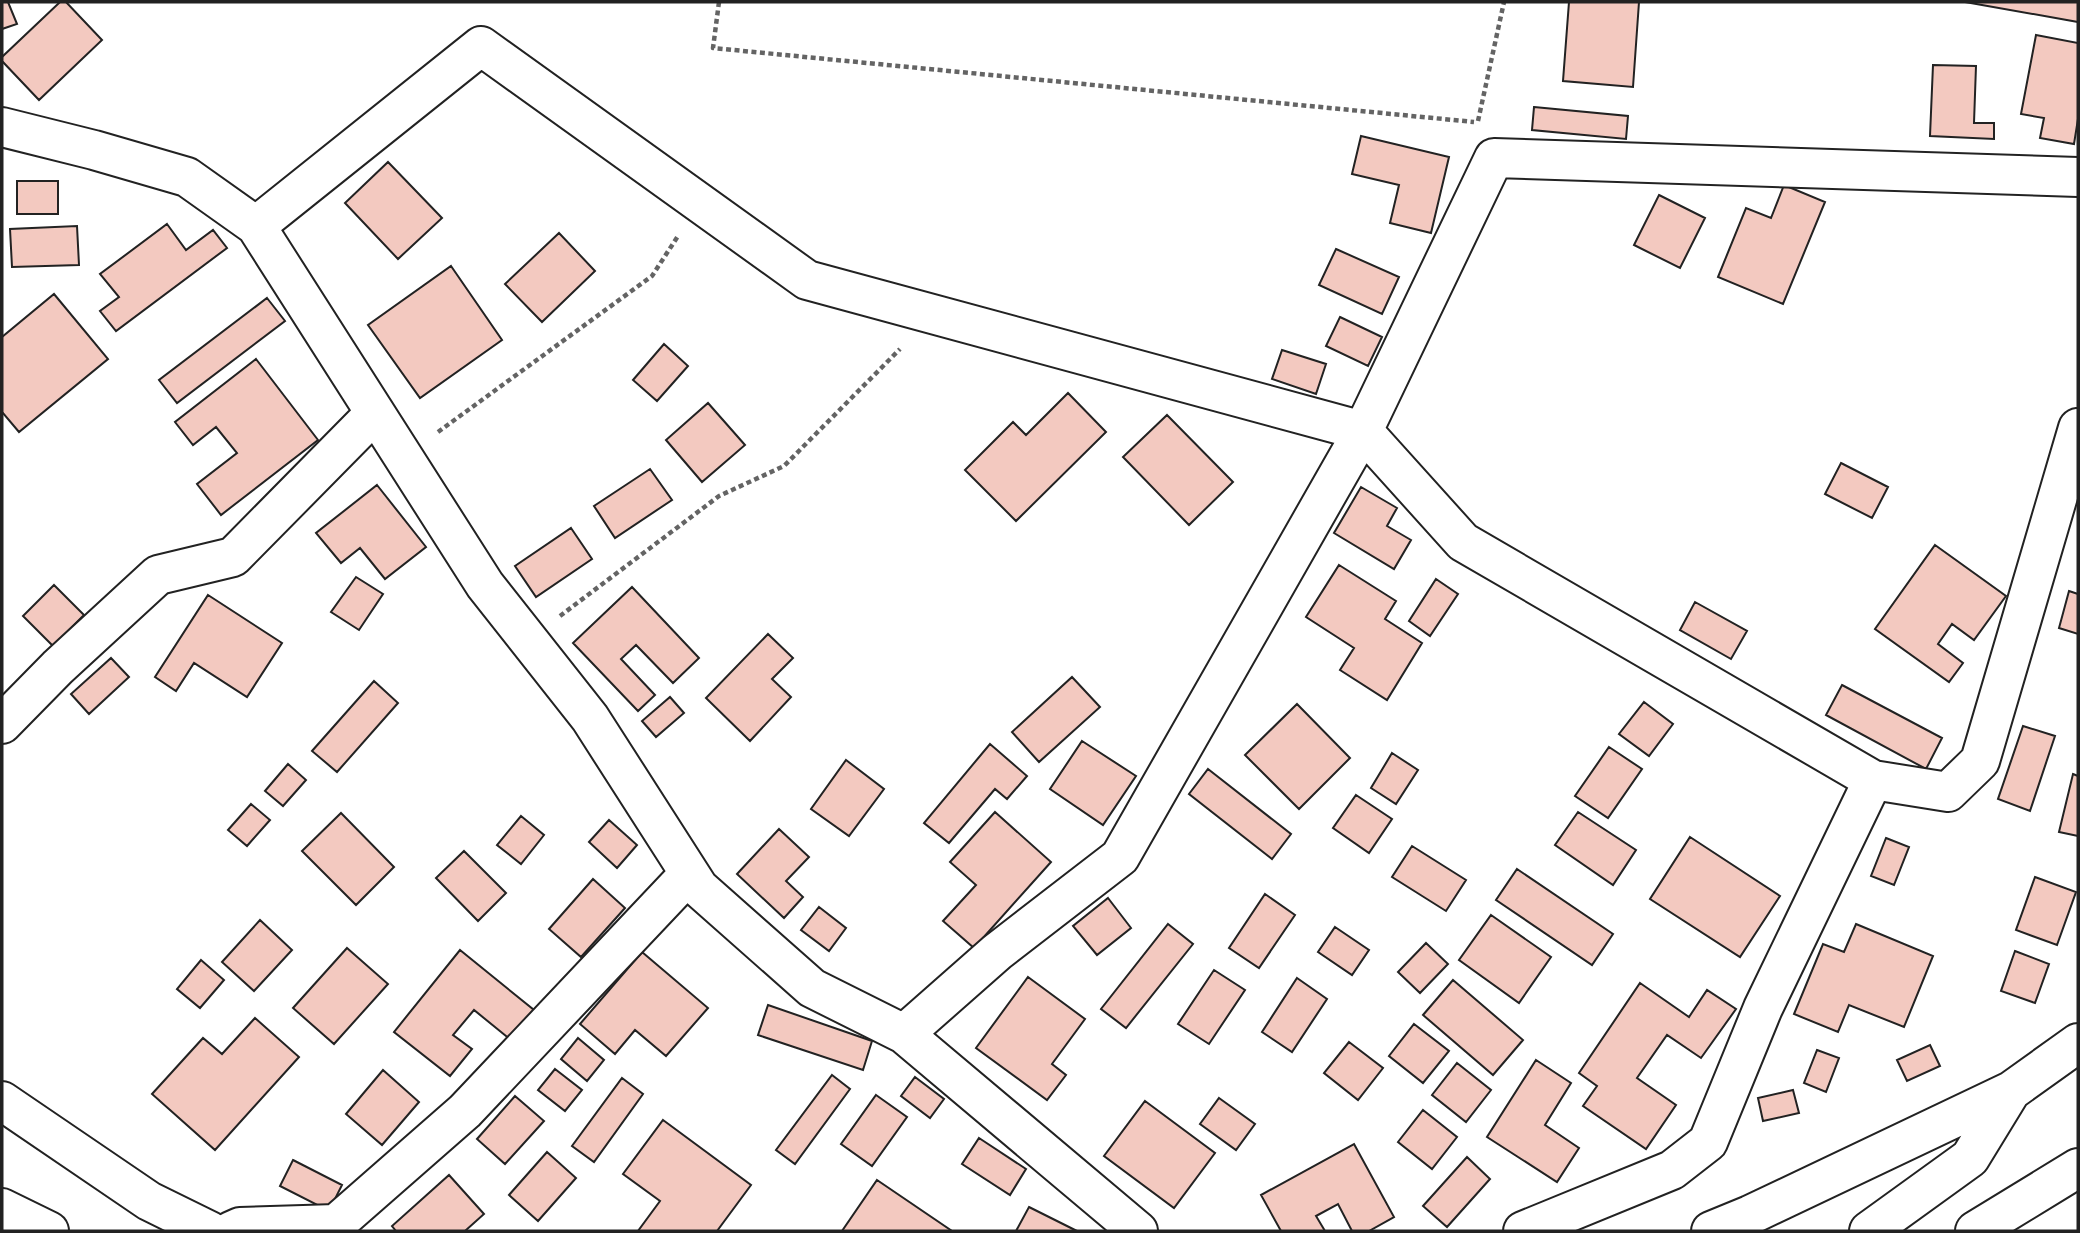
<svg xmlns="http://www.w3.org/2000/svg" width="2080" height="1233" viewBox="0 0 2080 1233" font-family="Lato,sans-serif">
  <rect width="100%" height="100%" fill="#fff"/>
  <path fill="#f3c9c0" stroke="#222" stroke-width="2" d="M 2,2 L 8,2 L 17,24 L 2,29 Z
    M 60,2 L 66,2 L 102,40 L 39,100 L 2,61 L 2,57 Z
    M 1569,2 L 1639,2 L 1633,87 L 1563,81 Z
    M 1965,2 L 2078,2 L 2078,22 Z
    M 2036,35 L 2078,43 L 2078,119 L 2074,144 L 2040,138 L 2044,118 L 2021,114 Z
    M 1933,65 L 1976,66 L 1974,123 L 1994,123 L 1994,139 L 1930,136 Z
    M 1534,107 L 1628,116 L 1626,139 L 1532,130 Z
    M 1361,136 L 1449,157 L 1431,233 L 1390,223 L 1399,185 L 1352,174 Z
    M 388,162 L 442,218 L 398,259 L 345,203 Z
    M 17,181 L 58,181 L 58,214 L 17,214 Z
    M 1784,185 L 1825,202 L 1783,304 L 1718,277 L 1746,208 L 1771,218 Z
    M 1659,195 L 1705,218 L 1680,268 L 1634,245 Z
    M 167,224 L 186,250 L 213,230 L 227,248 L 116,331 L 100,311 L 119,297 L 100,274 Z
    M 77,226 L 79,265 L 12,267 L 10,229 Z
    M 559,233 L 595,271 L 542,322 L 505,284 Z
    M 1336,249 L 1399,277 L 1382,314 L 1319,285 Z
    M 451,266 L 502,340 L 420,398 L 368,325 Z
    M 54,294 L 108,359 L 19,432 L 2,412 L 2,337 Z
    M 267,298 L 285,321 L 177,403 L 159,380 Z
    M 1340,317 L 1382,337 L 1368,366 L 1326,346 Z
    M 664,344 L 688,366 L 657,401 L 633,380 Z
    M 1282,350 L 1326,364 L 1316,394 L 1272,379 Z
    M 256,359 L 318,440 L 221,515 L 197,484 L 237,453 L 216,427 L 193,445 L 175,422 Z
    M 1068,393 L 1106,432 L 1016,521 L 965,470 L 1013,422 L 1026,435 Z
    M 708,403 L 745,445 L 702,482 L 666,440 Z
    M 1167,415 L 1233,482 L 1189,525 L 1123,457 Z
    M 1841,463 L 1888,487 L 1872,518 L 1825,494 Z
    M 650,469 L 672,500 L 615,538 L 594,506 Z
    M 377,485 L 426,547 L 385,579 L 360,548 L 341,563 L 316,533 Z
    M 1361,487 L 1397,508 L 1387,526 L 1411,540 L 1394,569 L 1334,533 Z
    M 571,528 L 592,559 L 536,597 L 515,566 Z
    M 1935,545 L 2006,596 L 1974,640 L 1952,624 L 1938,644 L 1963,663 L 1949,682 L 1875,629 Z
    M 1339,565 L 1396,601 L 1385,619 L 1422,643 L 1387,700 L 1340,670 L 1354,648 L 1306,617 Z
    M 356,577 L 383,594 L 359,630 L 331,612 Z
    M 1436,579 L 1458,594 L 1430,636 L 1409,621 Z
    M 54,585 L 84,615 L 53,646 L 23,616 Z
    M 632,587 L 699,658 L 673,683 L 636,645 L 621,659 L 655,695 L 638,711 L 573,643 Z
    M 2069,591 L 2078,594 L 2078,634 L 2059,628 Z
    M 208,595 L 282,643 L 247,697 L 194,663 L 176,691 L 155,677 Z
    M 1695,602 L 1747,631 L 1731,659 L 1680,630 Z
    M 768,634 L 793,658 L 772,679 L 791,697 L 750,741 L 706,698 Z
    M 111,658 L 129,677 L 89,714 L 71,694 Z
    M 1072,677 L 1100,707 L 1039,762 L 1012,732 Z
    M 374,681 L 398,703 L 337,772 L 312,751 Z
    M 1842,685 L 1942,738 L 1926,769 L 1826,715 Z
    M 670,697 L 684,713 L 656,737 L 642,721 Z
    M 1644,702 L 1673,724 L 1649,756 L 1619,734 Z
    M 1297,704 L 1350,758 L 1299,809 L 1245,755 Z
    M 2023,726 L 2055,736 L 2030,811 L 1998,799 Z
    M 1082,741 L 1136,776 L 1103,825 L 1050,789 Z
    M 990,744 L 1027,776 L 1007,799 L 995,789 L 949,843 L 924,823 Z
    M 1609,747 L 1642,769 L 1608,818 L 1575,796 Z
    M 1392,753 L 1418,770 L 1396,804 L 1371,788 Z
    M 846,760 L 884,789 L 849,836 L 811,809 Z
    M 288,764 L 306,780 L 283,806 L 265,791 Z
    M 1208,769 L 1291,834 L 1272,859 L 1189,794 Z
    M 2073,774 L 2078,776 L 2078,836 L 2059,832 Z
    M 1356,795 L 1392,819 L 1369,853 L 1333,828 Z
    M 251,804 L 270,820 L 247,846 L 228,830 Z
    M 995,812 L 1051,862 L 974,948 L 943,921 L 976,885 L 950,862 Z
    M 1578,812 L 1636,850 L 1613,885 L 1555,845 Z
    M 341,813 L 394,867 L 356,905 L 302,851 Z
    M 521,816 L 544,835 L 521,864 L 497,845 Z
    M 609,820 L 637,845 L 617,868 L 589,842 Z
    M 779,829 L 809,857 L 786,881 L 803,897 L 784,918 L 737,874 Z
    M 1690,837 L 1780,896 L 1740,957 L 1650,899 Z
    M 1886,838 L 1909,847 L 1894,885 L 1871,876 Z
    M 1412,846 L 1466,880 L 1446,911 L 1392,877 Z
    M 464,851 L 506,893 L 478,921 L 436,878 Z
    M 1517,869 L 1613,934 L 1592,965 L 1496,900 Z
    M 2035,877 L 2076,892 L 2057,945 L 2016,930 Z
    M 593,879 L 625,908 L 581,957 L 549,929 Z
    M 1265,894 L 1295,915 L 1259,968 L 1229,948 Z
    M 1108,898 L 1131,928 L 1097,955 L 1073,926 Z
    M 819,907 L 846,928 L 829,951 L 801,930 Z
    M 1491,915 L 1551,957 L 1519,1003 L 1459,960 Z
    M 260,920 L 292,950 L 254,991 L 222,962 Z
    M 1168,924 L 1193,944 L 1126,1028 L 1101,1009 Z
    M 1856,924 L 1933,956 L 1904,1027 L 1849,1005 L 1838,1032 L 1794,1014 L 1823,944 L 1844,952 Z
    M 1335,927 L 1369,950 L 1352,975 L 1318,952 Z
    M 1426,943 L 1448,964 L 1420,993 L 1398,972 Z
    M 347,948 L 388,984 L 334,1044 L 293,1008 Z
    M 460,950 L 534,1010 L 511,1040 L 474,1010 L 453,1035 L 472,1049 L 450,1076 L 394,1032 Z
    M 2015,951 L 2049,964 L 2035,1003 L 2001,991 Z
    M 642,952 L 708,1008 L 666,1056 L 635,1030 L 615,1054 L 580,1024 Z
    M 201,960 L 224,980 L 200,1008 L 177,989 Z
    M 1214,970 L 1245,990 L 1209,1044 L 1178,1024 Z
    M 1028,977 L 1085,1019 L 1052,1064 L 1066,1075 L 1047,1100 L 976,1048 Z
    M 1297,978 L 1327,999 L 1292,1052 L 1262,1032 Z
    M 1453,980 L 1523,1040 L 1493,1075 L 1423,1015 Z
    M 1640,983 L 1689,1017 L 1707,990 L 1736,1009 L 1701,1058 L 1667,1035 L 1637,1078 L 1676,1105 L 1646,1149 L 1583,1106 L 1597,1086 L 1579,1073 Z
    M 768,1005 L 872,1041 L 863,1070 L 758,1035 Z
    M 255,1018 L 299,1057 L 215,1150 L 152,1094 L 203,1038 L 222,1054 Z
    M 1414,1024 L 1449,1051 L 1423,1083 L 1389,1056 Z
    M 578,1038 L 604,1060 L 587,1081 L 561,1059 Z
    M 1349,1042 L 1383,1068 L 1358,1100 L 1324,1073 Z
    M 1930,1045 L 1940,1066 L 1907,1081 L 1897,1060 Z
    M 1817,1050 L 1839,1058 L 1826,1092 L 1804,1083 Z
    M 1536,1060 L 1571,1083 L 1545,1125 L 1579,1148 L 1557,1182 L 1487,1137 Z
    M 1457,1063 L 1491,1090 L 1466,1122 L 1432,1095 Z
    M 555,1069 L 582,1090 L 565,1111 L 538,1090 Z
    M 383,1070 L 419,1102 L 382,1145 L 346,1114 Z
    M 832,1075 L 850,1089 L 795,1164 L 776,1150 Z
    M 915,1077 L 944,1099 L 930,1118 L 901,1096 Z
    M 622,1078 L 643,1094 L 594,1162 L 572,1146 Z
    M 1793,1090 L 1799,1113 L 1763,1121 L 1758,1098 Z
    M 876,1095 L 907,1117 L 872,1166 L 841,1144 Z
    M 515,1096 L 544,1121 L 505,1164 L 477,1139 Z
    M 1219,1098 L 1255,1124 L 1236,1150 L 1200,1124 Z
    M 1145,1101 L 1215,1153 L 1174,1208 L 1104,1156 Z
    M 1423,1110 L 1457,1137 L 1432,1169 L 1398,1142 Z
    M 663,1120 L 751,1185 L 717,1231 L 638,1231 L 660,1201 L 623,1174 Z
    M 979,1138 L 1026,1169 L 1010,1195 L 962,1164 Z
    M 1354,1144 L 1394,1217 L 1369,1231 L 1352,1231 L 1338,1204 L 1316,1216 L 1325,1231 L 1281,1231 L 1261,1195 Z
    M 547,1152 L 576,1178 L 538,1221 L 509,1195 Z
    M 1467,1157 L 1490,1179 L 1447,1227 L 1423,1206 Z
    M 293,1160 L 342,1185 L 329,1211 L 280,1186 Z
    M 449,1175 L 484,1214 L 465,1231 L 396,1231 L 392,1226 Z
    M 877,1180 L 952,1231 L 842,1231 Z
    M 1029,1207 L 1077,1231 L 1016,1231 Z"/>
  <g fill="none" stroke-linecap="round" stroke-linejoin="round">
    <g stroke="#222" stroke-width="42">
      <path id="minor" d="M 2,127 L 94,150 L 187,177 L 256,226 L 485,585 L 590,718 L 699,888 L 812,988 L 904,1034 L 1138,1231
        M 256,226 L 481,46 L 807,280 L 1363,431 L 1463,542 L 1873,780 L 1948,792 L 1980,761 L 2078,428
        M 2,724 L 58,667 L 158,575 L 233,557 L 375,413
        M 904,1034 L 997,952 L 1120,857 L 1363,431 L 1494,158 L 2078,177
        M 2,1101 L 149,1201 L 210,1231
        M 2,1208 L 49,1231
        M 231,1231 L 240,1227 L 336,1224 L 465,1111 L 689,874
        M 1523,1231 L 1672,1170 L 1708,1142 L 1763,1008 L 1873,780
        M 1711,1231 L 1750,1215 L 2011,1091 L 2078,1043
        M 1869,1231 L 1970,1158 L 2011,1091
        M 1975,1231 L 2078,1168"/>
    </g>
    <path stroke="#646464" stroke-width="4.5" stroke-dasharray="5 3.5" stroke-linecap="butt" d="M 719,2 L 713,48 L 1474,122
      M 1478,121 L 1504,2
      M 438,432 L 652,276 L 678,236
      M 560,616 L 719,496 L 784,466 L 900,349"/>
    <use href="#minor" stroke="#fff" stroke-width="38"/>
  </g>
  <rect width="2080" height="1233" fill="none" stroke="#222222" stroke-width="7"/>
</svg>
